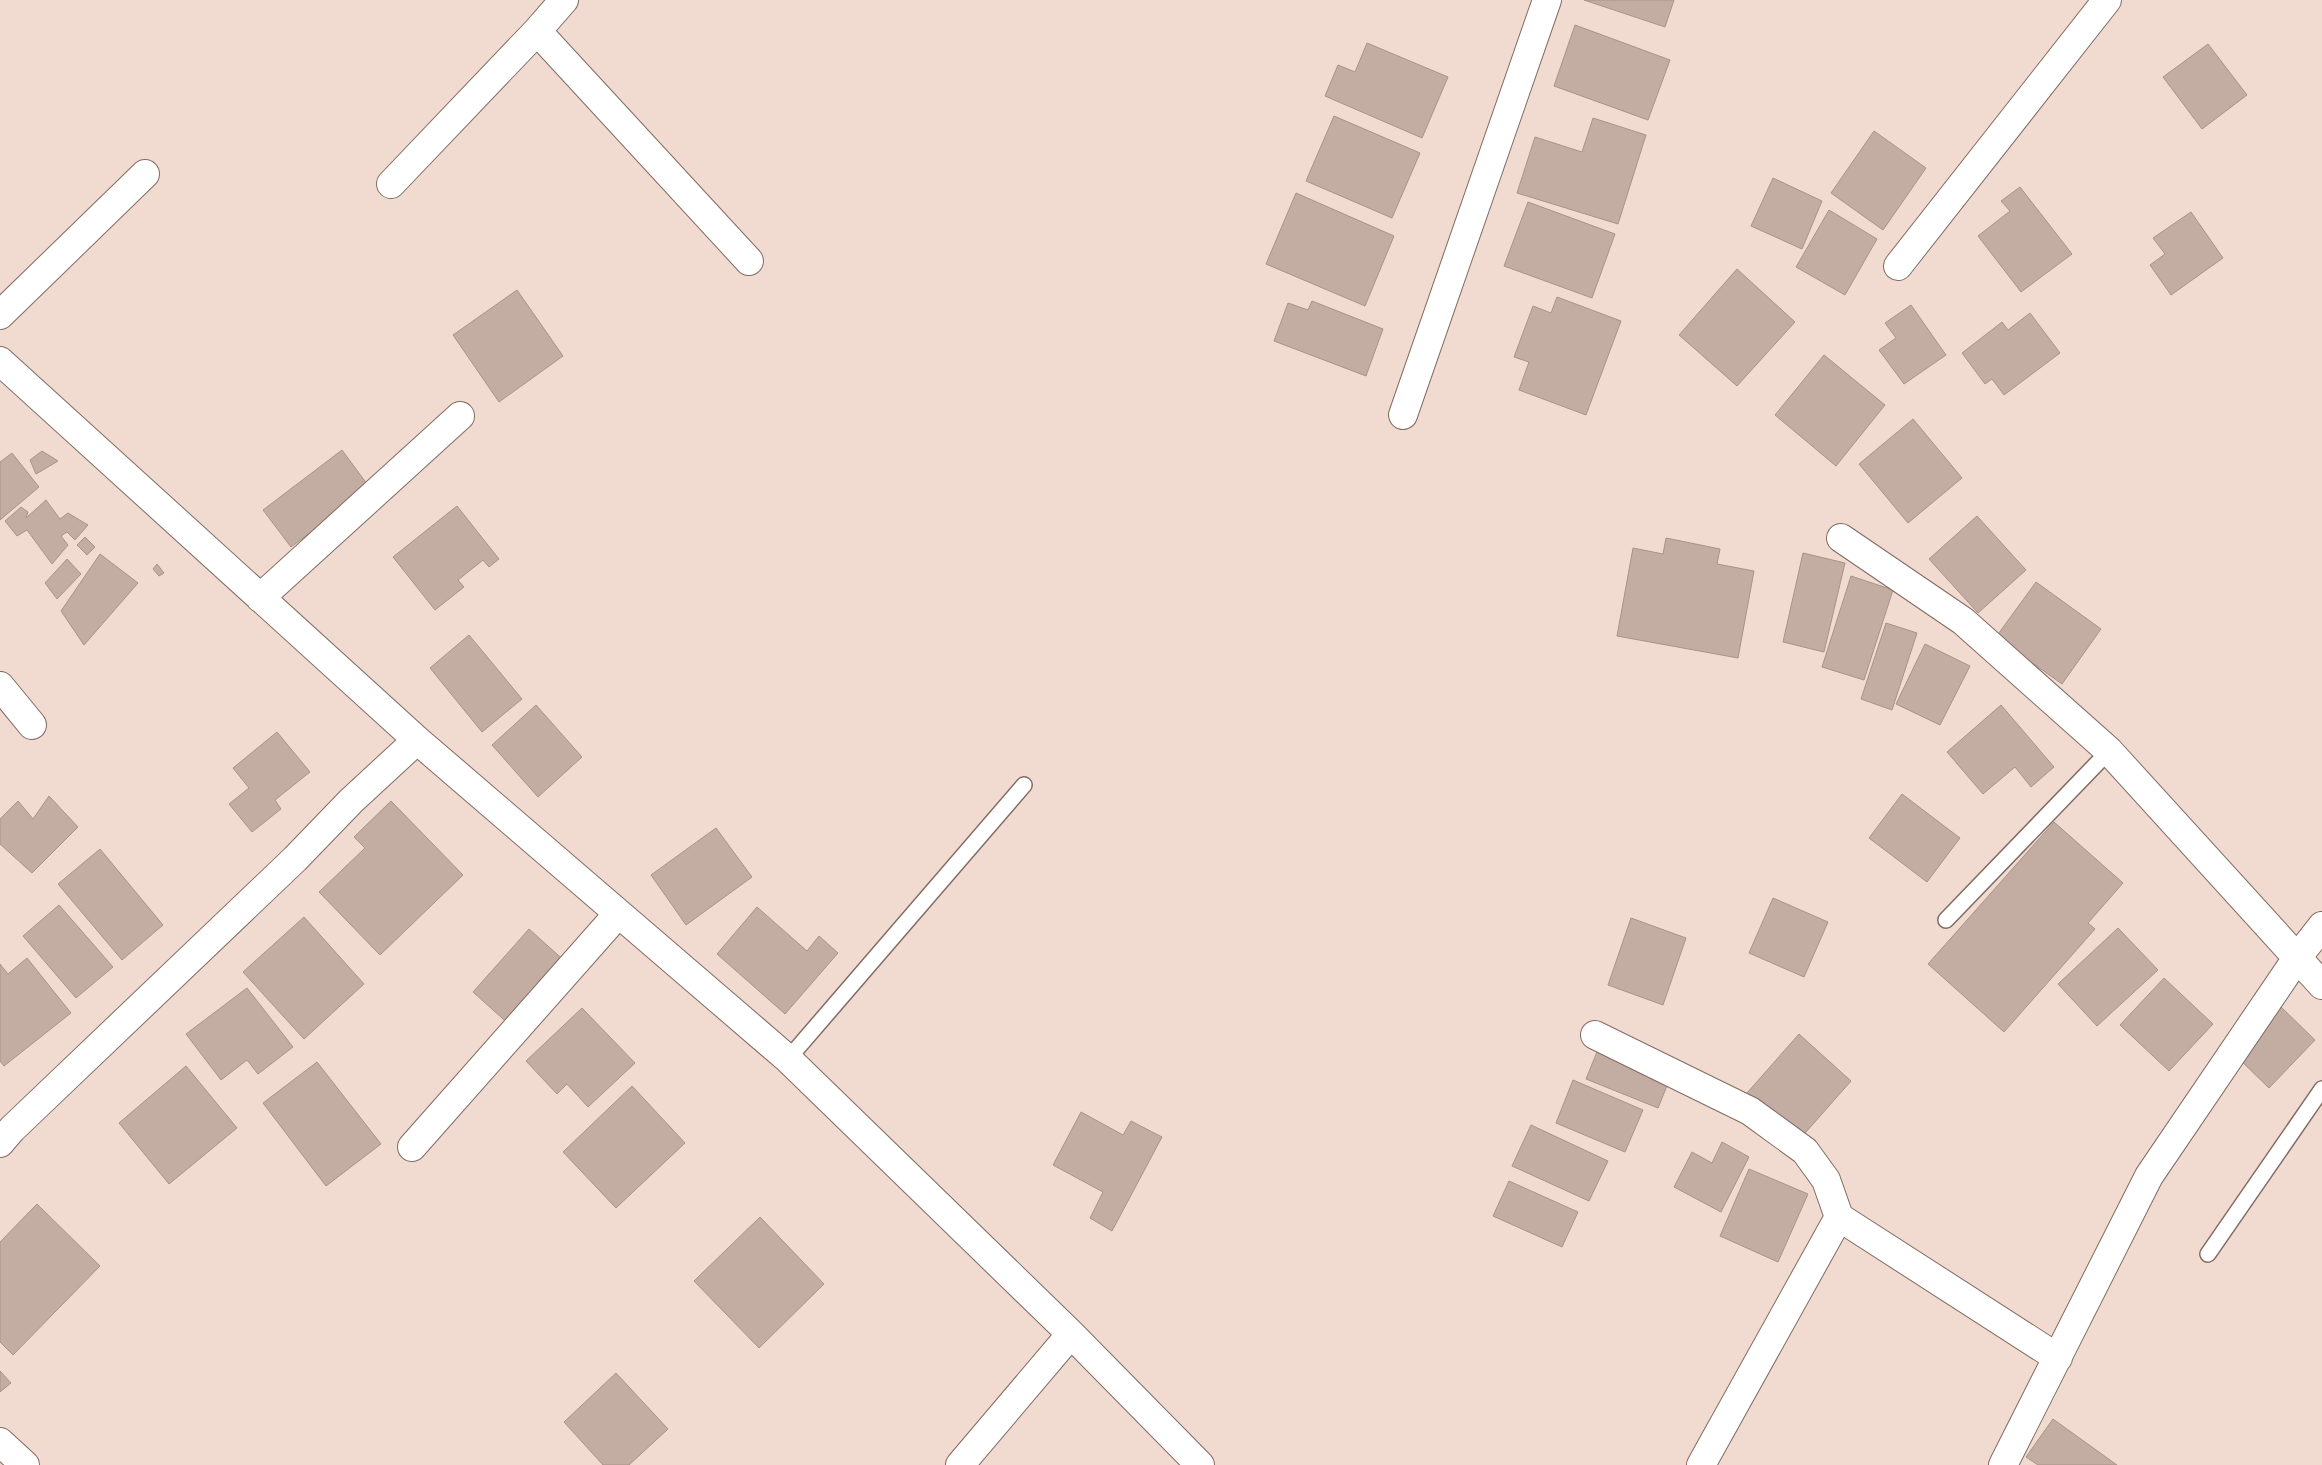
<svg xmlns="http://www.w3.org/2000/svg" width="2322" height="1465" viewBox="0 0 2322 1465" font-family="Raleway,sans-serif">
  <rect width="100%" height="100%" fill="#f1dacf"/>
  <path fill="#c3ada2" stroke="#a89388" d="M 1584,0 L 1674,0 L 1665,27 Z
    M 1575,25 L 1670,60 L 1648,120 L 1554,86 Z
    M 1367,43 L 1448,77 L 1422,138 L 1325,96 L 1338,65 L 1355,72 Z
    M 2208,44 L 2247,95 L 2202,129 L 2163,77 Z
    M 1334,116 L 1420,153 L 1392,218 L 1306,181 Z
    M 1593,118 L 1646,135 L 1618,224 L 1517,193 L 1535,137 L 1582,152 Z
    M 1874,131 L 1926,168 L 1883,230 L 1831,193 Z
    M 1773,178 L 1822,201 L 1802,249 L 1751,226 Z
    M 2020,187 L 2072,254 L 2021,292 L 1978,236 L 2010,211 L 2001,201 Z
    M 1296,193 L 1394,236 L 1365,306 L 1266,264 Z
    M 1528,202 L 1615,234 L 1592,298 L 1504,266 Z
    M 1829,210 L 1877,239 L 1845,295 L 1796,267 Z
    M 2191,212 L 2223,258 L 2171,295 L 2150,265 L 2165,254 L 2153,238 Z
    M 1737,269 L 1795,322 L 1737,386 L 1679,335 Z
    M 517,290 L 563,356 L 499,402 L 453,335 Z
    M 1557,297 L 1621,321 L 1586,415 L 1519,390 L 1529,362 L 1514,357 L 1533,306 L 1551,313 Z
    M 1312,301 L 1383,329 L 1366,376 L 1274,341 L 1288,303 L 1308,310 Z
    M 1911,305 L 1946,355 L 1904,384 L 1879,350 L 1896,338 L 1885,323 Z
    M 2030,313 L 2060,353 L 2004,395 L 1992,379 L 1985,384 L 1962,353 L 2002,322 L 2008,330 Z
    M 1824,355 L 1885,405 L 1836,466 L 1775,415 Z
    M 1913,419 L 1962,478 L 1908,523 L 1859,464 Z
    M 342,450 L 370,488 L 291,547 L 263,510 Z
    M 42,451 L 58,461 L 36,474 L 30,460 Z
    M 12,453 L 39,487 L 0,520 L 0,462 Z
    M 46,500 L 60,519 L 68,513 L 88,525 L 75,540 L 67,532 L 61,536 L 68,545 L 52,564 L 27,530 L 17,536 L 5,521 L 21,507 L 28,512 L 26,518 Z
    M 457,506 L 499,559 L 489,567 L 483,560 L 458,580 L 464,587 L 435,610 L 393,557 Z
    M 1977,516 L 2026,570 L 1978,613 L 1929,559 Z
    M 85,537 L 95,547 L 87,555 L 77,545 Z
    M 1666,538 L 1720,549 L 1717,564 L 1754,571 L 1738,658 L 1617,636 L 1633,548 L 1663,554 Z
    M 1803,553 L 1845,563 L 1824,652 L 1783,642 Z
    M 100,554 L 138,583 L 84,645 L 61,611 Z
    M 67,559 L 81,574 L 57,599 L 45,583 Z
    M 157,564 L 164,573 L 159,576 L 153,569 Z
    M 1851,576 L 1893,590 L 1864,680 L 1822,667 Z
    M 2036,582 L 2101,629 L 2062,684 L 1996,637 Z
    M 1886,623 L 1917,633 L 1892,710 L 1861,699 Z
    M 469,635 L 522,699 L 482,732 L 430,668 Z
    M 1925,644 L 1970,666 L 1940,725 L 1896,704 Z
    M 536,705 L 582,757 L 538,797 L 492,745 Z
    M 2001,705 L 2054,767 L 2031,787 L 2015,767 L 1983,794 L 1947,752 Z
    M 277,732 L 310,772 L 275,800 L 281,809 L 252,832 L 229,804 L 249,788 L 233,768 Z
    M 1902,794 L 1960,838 L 1927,882 L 1869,838 Z
    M 49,796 L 78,827 L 32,873 L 0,844 L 0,819 L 18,801 L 33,819 Z
    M 391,801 L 463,875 L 380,955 L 319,892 L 365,848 L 354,837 Z
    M 2054,822 L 2123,883 L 2088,923 L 2095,929 L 2004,1032 L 1928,964 Z
    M 716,828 L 752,877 L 686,925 L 651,875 Z
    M 100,849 L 163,925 L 122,960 L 58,884 Z
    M 1773,898 L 1828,922 L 1804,977 L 1749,953 Z
    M 59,905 L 113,967 L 76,998 L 23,936 Z
    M 757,907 L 807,951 L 819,936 L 838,953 L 785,1014 L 717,954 Z
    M 304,917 L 364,984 L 304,1039 L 243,972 Z
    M 1631,918 L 1686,938 L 1663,1005 L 1608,985 Z
    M 2118,928 L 2158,970 L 2097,1026 L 2058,984 Z
    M 529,929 L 568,964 L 512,1027 L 473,992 Z
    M 27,958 L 71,1013 L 4,1066 L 0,1061 L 0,964 L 8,974 Z
    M 2164,978 L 2213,1024 L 2169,1071 L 2120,1025 Z
    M 247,988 L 293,1047 L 258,1074 L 247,1060 L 221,1080 L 186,1034 Z
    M 2281,1007 L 2315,1040 L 2269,1088 L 2235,1055 Z
    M 582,1008 L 635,1063 L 588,1107 L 567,1084 L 557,1094 L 526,1061 Z
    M 1799,1034 L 1851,1081 L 1799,1140 L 1747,1093 Z
    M 1599,1047 L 1671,1076 L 1658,1108 L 1586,1079 Z
    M 317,1062 L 381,1144 L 326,1186 L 263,1103 Z
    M 186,1066 L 237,1128 L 169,1184 L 119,1123 Z
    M 1573,1080 L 1643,1110 L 1625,1152 L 1556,1123 Z
    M 632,1086 L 685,1143 L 616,1208 L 563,1152 Z
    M 1081,1112 L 1123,1135 L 1131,1121 L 1162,1137 L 1112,1231 L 1090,1218 L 1103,1192 L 1053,1165 Z
    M 1531,1125 L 1608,1161 L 1589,1201 L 1512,1166 Z
    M 1722,1142 L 1749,1157 L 1721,1212 L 1674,1187 L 1692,1152 L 1712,1163 Z
    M 1749,1169 L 1808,1194 L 1778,1262 L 1720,1236 Z
    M 1509,1181 L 1578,1212 L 1562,1247 L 1493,1216 Z
    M 37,1204 L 100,1266 L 13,1355 L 0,1342 L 0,1242 Z
    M 760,1217 L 824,1284 L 759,1348 L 694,1281 Z
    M 0,1371 L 11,1383 L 0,1392 Z
    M 616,1373 L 668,1429 L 629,1465 L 603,1465 L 564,1422 Z
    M 2053,1419 L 2117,1465 L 2038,1465 L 2026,1457 Z"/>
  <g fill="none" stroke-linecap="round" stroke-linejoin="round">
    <g stroke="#806c62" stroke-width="18">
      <path id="lane" d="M 1946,920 L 2109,751
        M 788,1059 L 1024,785
        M 2208,1254 L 2322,1089"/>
    </g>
    <g stroke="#806c62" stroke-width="30">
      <path id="street" d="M 564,0 L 537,31 L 749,261
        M 391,184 L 537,31
        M 1898,266 L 2107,0
        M 0,315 L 145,174
        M 0,361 L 417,740 L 788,1059 L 1071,1334 L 1200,1465
        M 1403,415 L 1547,0
        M 1841,538 L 1963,621 L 2109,751 L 2322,985
        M 260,598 L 460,416
        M 0,686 L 32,725
        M 1595,1035 L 1750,1111 L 1805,1151 L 1826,1180 L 1839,1217
        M 0,1143 L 12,1129 L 295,859 L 351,801 L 417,740
        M 412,1147 L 618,914
        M 0,1442 L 25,1465
        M 960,1465 L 1071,1334
        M 1701,1465 L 1839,1217 L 2058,1358
        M 2003,1465 L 2149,1176 L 2297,958 L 2322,926"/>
    </g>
    <use href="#lane" stroke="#fff" stroke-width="15"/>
    <use href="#street" stroke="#fff" stroke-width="28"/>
  </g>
</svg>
